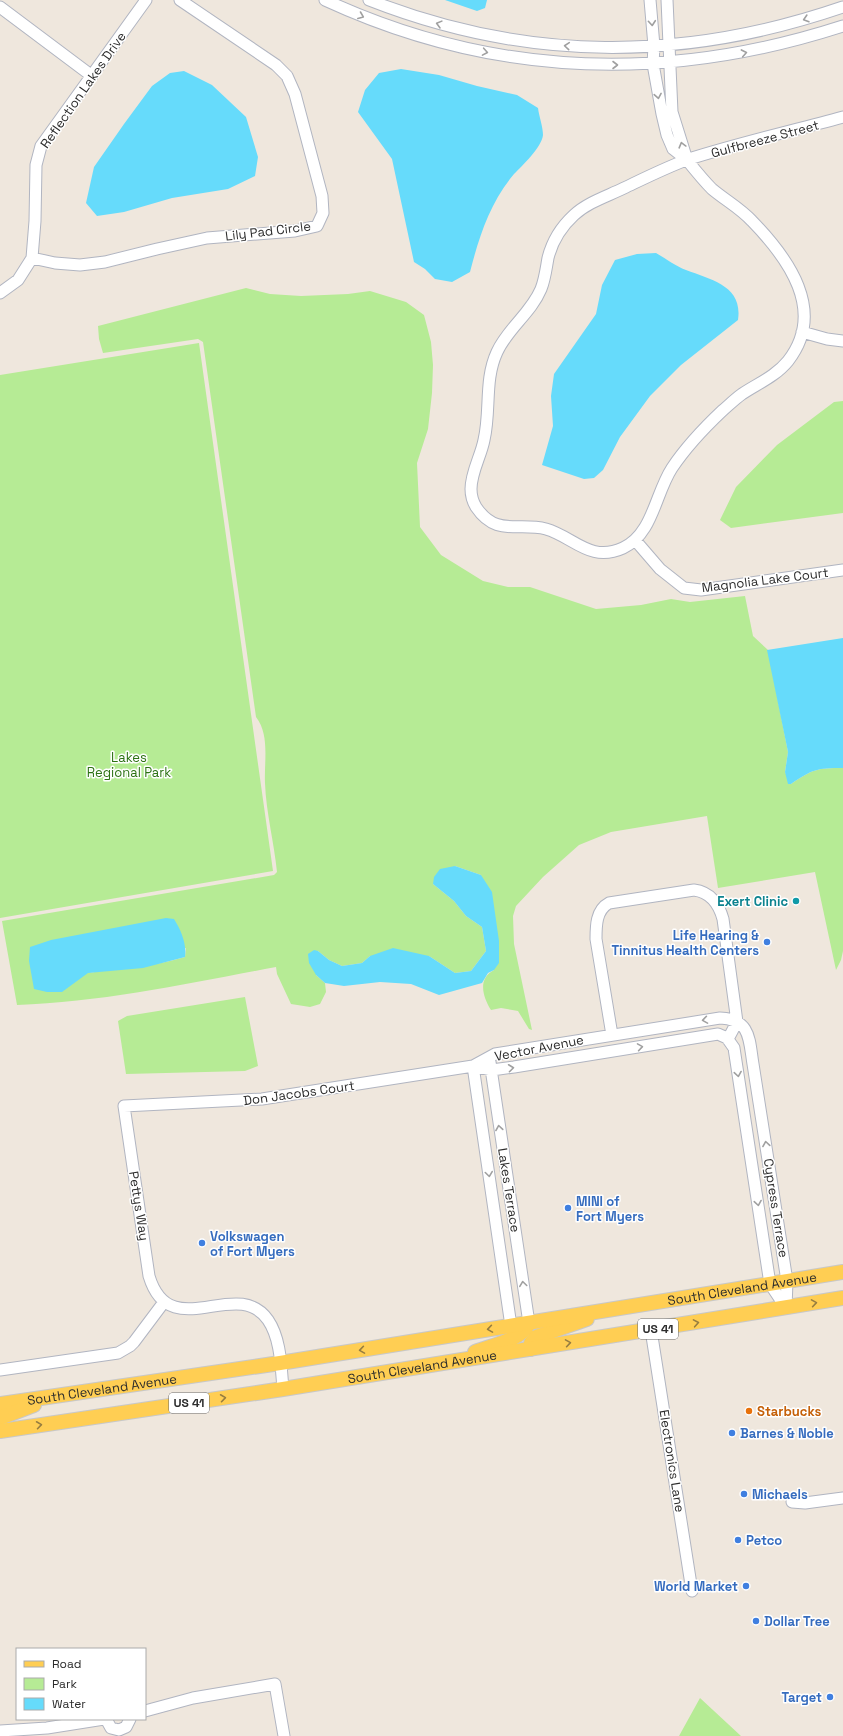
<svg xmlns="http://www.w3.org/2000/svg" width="843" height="1736" viewBox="0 0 843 1736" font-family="'Space Grotesk',sans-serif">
  <rect width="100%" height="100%" fill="#efe7dd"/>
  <path fill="#b6eb95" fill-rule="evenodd" d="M 246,288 L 270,294 L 301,296 L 348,294 L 370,291 L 406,302 L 424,315 L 431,342 L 433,365 L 432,393 L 428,429 L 417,463 L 420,527 L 441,555 L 483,581 L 508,587 L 530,587 L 596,609 L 641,605 L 671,599 L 690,602 L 745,596 L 753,636 L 768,650 L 788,752 L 785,772 L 791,784 C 813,769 817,768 843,768 L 843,951 L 841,960 L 836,970 L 815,872 L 718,888 L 707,816 L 611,832 L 579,845 L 543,877 L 516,906 L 513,916 L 514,944 L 532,1030 L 529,1029 L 518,1011 L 501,1008 L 491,1010 C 483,997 477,979 494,970 L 481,875 L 455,866 L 433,884 L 454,901 L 466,916 L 482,927 L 486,951 L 471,971 L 455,973 L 429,956 L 370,956 L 362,963 L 342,966 L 329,960 L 318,951 L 316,975 L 325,983 L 326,992 L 320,1004 L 310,1007 L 291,1004 L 277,974 L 276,967 C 190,983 104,1002 17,1005 L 2,921 L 274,875 L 277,872 C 274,842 266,812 265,783 C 264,761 270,735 256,717 L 203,342 L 198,339 L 103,353 L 99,339 L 98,326 ZM 186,948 L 185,957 C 153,967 121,968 88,973 Z
    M 199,343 L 273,871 L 0,918 L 0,375 Z
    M 843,401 L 843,513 L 731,528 L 720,520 L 736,487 L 777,445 L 834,402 Z
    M 245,997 L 258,1066 L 245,1071 L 126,1074 L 118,1021 L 127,1016 Z
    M 700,1698 L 741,1736 L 679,1736 Z"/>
  <path fill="#66dbfb" d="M 445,0 L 487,0 L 485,8 L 477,11 Z
    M 401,69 L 439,75 L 477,86 L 517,95 L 538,108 C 539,116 543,127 543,135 C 542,147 522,166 514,174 C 490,202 479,237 470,272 L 452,282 L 435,279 L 425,269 L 414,262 L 392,159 L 358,112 L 365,90 L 379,73 Z
    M 184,71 L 212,85 L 246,117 L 258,157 L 255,176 L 228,189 L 172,198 L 124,212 L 97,216 L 86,203 L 94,167 L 124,124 L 152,86 L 170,73 Z
    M 656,253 C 665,258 675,266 686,270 C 712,280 743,286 738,320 L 681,365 L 650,396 L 620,437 L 603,470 L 594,478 L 584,479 L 542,465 L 553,426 L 551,396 L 554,374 L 596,314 L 602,285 L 615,260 L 637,254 Z
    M 843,638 L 843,768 C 817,768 813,769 791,784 L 788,784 L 785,772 L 788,752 L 767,650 Z
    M 455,866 L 481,875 L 492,892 L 499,941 L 499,963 L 494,970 L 488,973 L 482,983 L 439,995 L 411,984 L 380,982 L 344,986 L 325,983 L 316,975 L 309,963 L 308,954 L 314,950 L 318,951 L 329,960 L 342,966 L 362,963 L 370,956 L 393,948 L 429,956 L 455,973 L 471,971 L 486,951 L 482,927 L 466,916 L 454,901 L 433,884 L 434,877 L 440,869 Z
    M 166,918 L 174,919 C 181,930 187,944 185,957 L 143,968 L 88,973 L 62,992 L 47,992 L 34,989 L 29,961 L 30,947 L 51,940 Z"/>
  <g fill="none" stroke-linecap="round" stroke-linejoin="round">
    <g stroke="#b1b5c1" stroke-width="13">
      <path id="minor" d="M 325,0 C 494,78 667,83 843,26
        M 369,0 C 527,62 683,62 843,7
        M 650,0 L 654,46 L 653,64 L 662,114 L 667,135 L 673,149 L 687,160 L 672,112 L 667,0
        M 0,7 L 92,76
        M 687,160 C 695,170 703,180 712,189 C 725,200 740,208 752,221 C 788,258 827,311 788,361 C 776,376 757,384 742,394 C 735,399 729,405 722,411 C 704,428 686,447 672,468 C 655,494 653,534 623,548 C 590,563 574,537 546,529 C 518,522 496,537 476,507 C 473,502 471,495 471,489 C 471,472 481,456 484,440 C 491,410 484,380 497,352 C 508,328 531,313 541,289 C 545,279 546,269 548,258 C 552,242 562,226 574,215 C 588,202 608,196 624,188 C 645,178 667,167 689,159 C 739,143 792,131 843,117
        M 32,258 L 55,263 L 80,265 L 105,262 L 157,249 L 207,238 L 295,231 L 317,226 L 323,213 L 322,196 L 295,94 L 287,76 L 276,65 L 180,0
        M 0,293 L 18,280 L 32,258 L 35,221 L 36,165 L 41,146 L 146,0
        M 802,332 L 827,339 L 843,341
        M 635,540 L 660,569 L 684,588 L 701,590 L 843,570
        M 612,1035 L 596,939 C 596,926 596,910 609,903 L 694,890 C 710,892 719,904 723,919 L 737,1022 L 728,1039
        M 490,1062 L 529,1323
        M 473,1066 L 495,1054 L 720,1018 C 751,1019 749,1040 753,1064 L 787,1281 L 786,1308
        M 473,1066 L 511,1326
        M 651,1330 L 692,1591
        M 0,1370 L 118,1353 L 130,1346 L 134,1342 L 164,1302
        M 283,1389 C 281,1367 281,1339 268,1320 C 237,1275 170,1346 149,1276 L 124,1106 L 262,1099 L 473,1066 L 492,1070 L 514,1067 L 718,1034 L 727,1038 L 734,1048 L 770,1284 L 786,1308
        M 792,1502 L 805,1503 L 843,1498
        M 145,1711 L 193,1698 L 275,1684 L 284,1736
        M 106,1719 L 111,1728 L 119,1730 L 126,1727 L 130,1719
        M 0,1731 L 47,1728 L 104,1719"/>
    </g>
    <g stroke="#c8c8c8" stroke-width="16">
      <g id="major">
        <path d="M 530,1349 L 531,1343 L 536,1337 L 587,1319"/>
        <path d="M 475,1352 C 493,1345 520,1341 529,1323"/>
        <path id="s1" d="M 0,1404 L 280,1363 L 843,1272"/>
        <path d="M 0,1418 L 34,1405"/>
        <path id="s2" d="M 0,1431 L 283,1389 L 843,1298"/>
      </g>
    </g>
    <use href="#minor" stroke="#fff" stroke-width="11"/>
    <use href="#major" stroke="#ffce53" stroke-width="14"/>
  </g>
  <defs><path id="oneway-chevron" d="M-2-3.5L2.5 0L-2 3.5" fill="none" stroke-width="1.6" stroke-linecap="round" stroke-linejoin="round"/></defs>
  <g stroke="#a0a0a0">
    <use href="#oneway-chevron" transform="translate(361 16) rotate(22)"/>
    <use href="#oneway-chevron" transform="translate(806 19) rotate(163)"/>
    <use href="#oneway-chevron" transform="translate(652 23) rotate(85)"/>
    <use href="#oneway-chevron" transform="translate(439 24) rotate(-165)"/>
    <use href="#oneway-chevron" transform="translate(567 46) rotate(-175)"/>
    <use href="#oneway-chevron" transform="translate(485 52) rotate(10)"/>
    <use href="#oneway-chevron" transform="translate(744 53) rotate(-11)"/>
    <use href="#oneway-chevron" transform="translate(615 65)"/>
    <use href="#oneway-chevron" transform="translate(658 96) rotate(80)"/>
    <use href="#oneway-chevron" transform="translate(682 145) rotate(-105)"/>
    <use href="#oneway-chevron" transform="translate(705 1020) rotate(171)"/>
    <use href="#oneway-chevron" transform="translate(640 1047) rotate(-9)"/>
    <use href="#oneway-chevron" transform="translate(511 1068) rotate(-7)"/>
    <use href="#oneway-chevron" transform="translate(738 1074) rotate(81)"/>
    <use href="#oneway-chevron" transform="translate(499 1128) rotate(-99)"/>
    <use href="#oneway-chevron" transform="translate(766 1144) rotate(-99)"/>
    <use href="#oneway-chevron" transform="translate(489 1174) rotate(82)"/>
    <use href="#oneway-chevron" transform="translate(758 1203) rotate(81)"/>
    <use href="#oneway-chevron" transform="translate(523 1284) rotate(-98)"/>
  </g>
  <g stroke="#967d40">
    <use href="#oneway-chevron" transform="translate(814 1303) rotate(-9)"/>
    <use href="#oneway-chevron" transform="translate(696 1323) rotate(-10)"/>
    <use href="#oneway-chevron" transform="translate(490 1329) rotate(171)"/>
    <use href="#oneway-chevron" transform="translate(568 1343) rotate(-9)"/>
    <use href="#oneway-chevron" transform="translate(362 1350) rotate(171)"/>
    <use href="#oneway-chevron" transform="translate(223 1398) rotate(-8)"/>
    <use href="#oneway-chevron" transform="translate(39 1425) rotate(-8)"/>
  </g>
  <circle fill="#0f9aa8" stroke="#fff" stroke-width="1.5" cx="796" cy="901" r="4"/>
  <g fill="#3f7fe0" stroke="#fff" stroke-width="1.5">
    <circle cx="767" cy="942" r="4"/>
    <circle cx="568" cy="1208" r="4"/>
    <circle cx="202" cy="1243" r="4"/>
    <circle cx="732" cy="1433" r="4"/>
    <circle cx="744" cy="1494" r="4"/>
    <circle cx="738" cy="1540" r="4"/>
    <circle cx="746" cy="1586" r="4"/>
    <circle cx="756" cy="1621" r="4"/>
    <circle cx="830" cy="1697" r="4"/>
  </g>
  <circle fill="#e8710a" stroke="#fff" stroke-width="1.5" cx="749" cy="1411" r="4"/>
  <g text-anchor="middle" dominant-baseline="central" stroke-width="3" stroke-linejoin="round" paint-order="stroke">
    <g fill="#fff" stroke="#6b6b6b" stroke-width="1">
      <rect x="638" y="1319" width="40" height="20" rx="3"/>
      <rect x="169" y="1393" width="40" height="20" rx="3"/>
    </g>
    <g font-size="12" font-weight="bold" fill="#2c2c2c">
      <text x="658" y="1329">US 41</text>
      <text x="189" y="1403">US 41</text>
    </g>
    <g font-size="13" fill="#2c2c2c" stroke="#fff">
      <text transform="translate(83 90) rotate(-55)">Reflection Lakes Drive</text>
      <text transform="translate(765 139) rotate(-15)">Gulfbreeze Street</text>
      <text transform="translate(268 231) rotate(-7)">Lily Pad Circle</text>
      <text transform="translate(765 580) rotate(-7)">Magnolia Lake Court</text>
      <text transform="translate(539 1048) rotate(-11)">Vector Avenue</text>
      <text transform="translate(299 1093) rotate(-8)">Don Jacobs Court</text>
      <text transform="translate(509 1190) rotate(81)">Lakes Terrace</text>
      <text transform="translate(139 1206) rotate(81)">Pettys Way</text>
      <text transform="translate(776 1208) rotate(81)">Cypress Terrace</text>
      <text stroke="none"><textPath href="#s1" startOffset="751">South Cleveland Avenue</textPath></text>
      <text stroke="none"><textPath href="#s2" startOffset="427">South Cleveland Avenue</textPath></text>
      <text stroke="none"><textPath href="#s1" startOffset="103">South Cleveland Avenue</textPath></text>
      <text transform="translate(672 1461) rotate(81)">Electronics Lane</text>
    </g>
    <g font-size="13" fill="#2c7213" stroke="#fff">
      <text x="129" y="757">Lakes<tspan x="129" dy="15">Regional Park</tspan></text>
    </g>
    <g font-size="13" font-weight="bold" fill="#0d838f" stroke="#fff" text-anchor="end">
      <text x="788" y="901">Exert Clinic</text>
    </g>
    <g font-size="13" font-weight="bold" fill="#366cbe" stroke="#fff" text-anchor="start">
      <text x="759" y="935" text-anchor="end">Life Hearing &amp;<tspan x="759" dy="15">Tinnitus Health Centers</tspan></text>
      <text x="576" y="1201">MINI of<tspan x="576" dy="15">Fort Myers</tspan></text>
      <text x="210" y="1236">Volkswagen<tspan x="210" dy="15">of Fort Myers</tspan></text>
      <text x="740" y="1433">Barnes &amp; Noble</text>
      <text x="752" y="1494">Michaels</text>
      <text x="746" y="1540">Petco</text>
      <text x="738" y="1586" text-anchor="end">World Market</text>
      <text x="764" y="1621">Dollar Tree</text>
      <text x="822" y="1697" text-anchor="end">Target</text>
    </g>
    <g font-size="13" font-weight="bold" fill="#c56008" stroke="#fff" text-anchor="start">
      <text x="757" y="1411">Starbucks</text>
    </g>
  </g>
  <rect x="16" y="1648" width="130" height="72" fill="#ffffff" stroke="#ababab"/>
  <rect x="24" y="1661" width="20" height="6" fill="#ffce53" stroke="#ababab"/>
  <text x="52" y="1668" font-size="12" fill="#2c2c2c">Road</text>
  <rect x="24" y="1678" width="20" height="12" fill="#b6eb95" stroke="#ababab"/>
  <text x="52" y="1688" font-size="12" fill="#2c2c2c">Park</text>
  <rect x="24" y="1698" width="20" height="12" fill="#66dbfb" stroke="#ababab"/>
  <text x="52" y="1708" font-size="12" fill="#2c2c2c">Water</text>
</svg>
